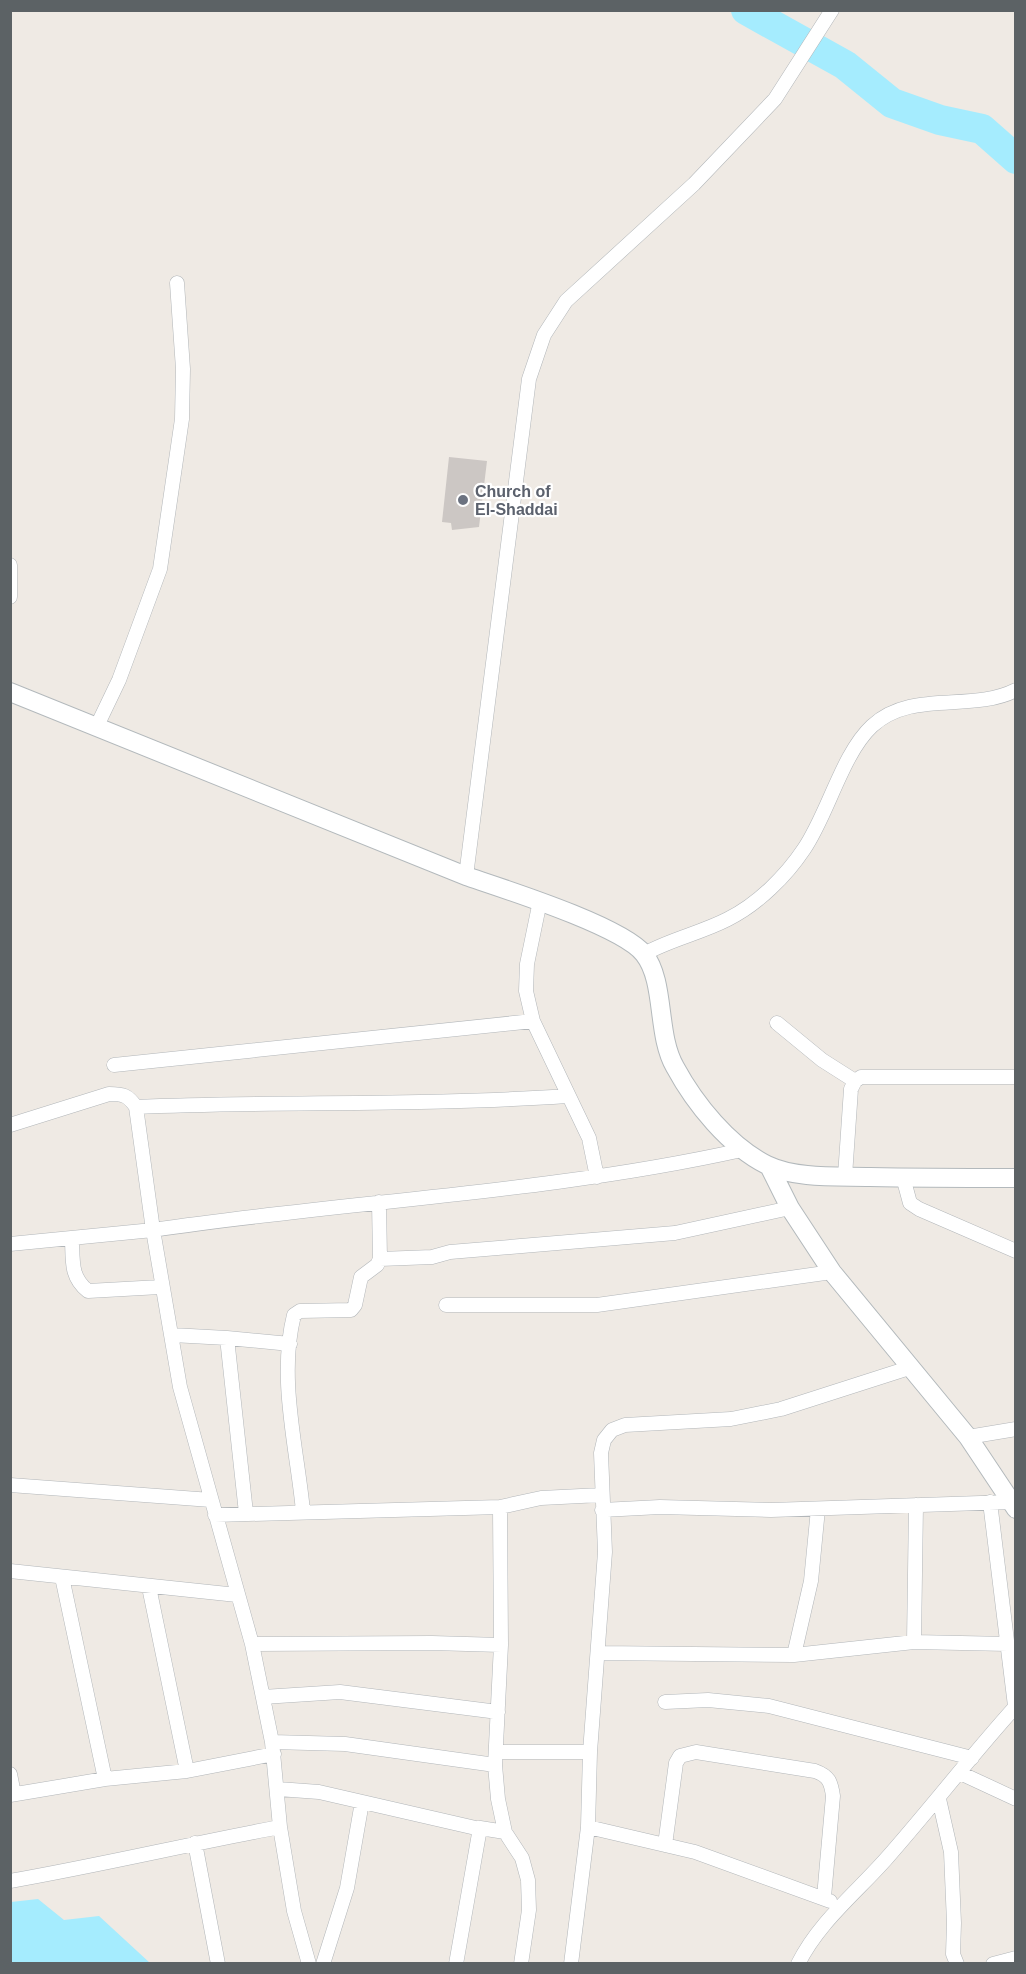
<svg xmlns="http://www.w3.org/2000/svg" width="1026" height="1974" viewBox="0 0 1026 1974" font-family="Arial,sans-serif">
  <rect width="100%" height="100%" fill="#efeae4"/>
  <path fill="#a5ecfe" d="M 38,1899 L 64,1920 L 99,1916 L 150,1963 L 11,1963 L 11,1902 Z"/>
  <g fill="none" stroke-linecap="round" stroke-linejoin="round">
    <path stroke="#a5ecfe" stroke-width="30" d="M 746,10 L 845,65 L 892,103 L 940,120 L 982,129 L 1016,159"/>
  </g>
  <path fill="#ccc7c4" d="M 449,457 L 487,461 L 479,527 L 452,530 L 451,523 L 442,522 Z"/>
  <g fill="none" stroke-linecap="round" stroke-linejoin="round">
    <g stroke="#b2b6b9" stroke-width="15">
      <path id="street" d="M 10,565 L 10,597
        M 96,728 L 119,680 L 160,569 L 182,419 L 183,369 L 177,283
        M 466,876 L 529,379 L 544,335 L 566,301 L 694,184 L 775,99 L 832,10
        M 540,901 L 527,964 L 526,991 L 533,1021 L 589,1138 L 597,1177
        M 644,954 C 671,939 701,933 728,919 C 758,904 786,876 804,849 C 828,814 842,754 872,726 C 912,689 971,713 1016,690
        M 777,1023 L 822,1060 L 855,1081
        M 114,1065 L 533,1021
        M 136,1107 C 280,1101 424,1106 567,1096
        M 10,1125 L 109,1094 C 123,1094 128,1095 136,1107 L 153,1230 L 10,1244
        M 845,1176 L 851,1089 L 855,1081 L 861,1077 L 1016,1077
        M 903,1177 L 910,1203 L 919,1209 L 1016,1251
        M 72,1239 C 73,1260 70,1277 88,1291 L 160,1287
        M 380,1259 L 432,1257 L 450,1252 L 675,1233 L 790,1208
        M 446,1305 L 597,1305 L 832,1272
        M 172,1335 L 227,1338
        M 968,1437 L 1016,1429
        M 10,1485 L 211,1500
        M 990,1502 L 1015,1706
        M 500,1507 L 501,1645
        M 602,1510 L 660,1507 L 771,1510 L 1011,1502
        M 303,1511 C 297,1448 278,1378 294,1315 L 300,1311 L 351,1310 L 355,1305 L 361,1277 L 377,1265 L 380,1259 L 379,1202
        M 246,1513 L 227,1338 L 290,1344
        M 215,1515 L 500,1507 L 541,1498 L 601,1495
        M 10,1571 L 237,1595
        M 62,1577 L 105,1779
        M 149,1587 L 187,1771
        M 914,1642 L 916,1505
        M 252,1644 L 432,1643 L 501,1645 L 495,1765 L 498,1799 L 505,1832 L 522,1858 L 528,1880 L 529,1910 L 521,1964
        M 599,1653 L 794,1655 L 914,1642 L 1008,1644
        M 794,1655 L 811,1581 L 818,1509
        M 263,1697 L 340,1692 L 498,1712
        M 665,1702 L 708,1700 L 769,1706 L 972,1758
        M 272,1742 L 345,1744 L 495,1765
        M 496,1752 L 590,1752
        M 960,1773 L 1016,1799
        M 10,1774 L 14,1794
        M 278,1789 L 319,1792 L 480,1829
        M 10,1795 L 105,1779 L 187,1771 L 274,1754
        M 939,1799 L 951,1852 L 954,1923 L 953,1954 L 957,1964
        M 588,1827 L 695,1852 L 830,1901
        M 195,1843 L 218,1964
        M 665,1845 L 676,1763 L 680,1756 L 696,1752 L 815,1771 C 829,1776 831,1782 833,1796 L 824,1897
        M 10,1881 C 101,1865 189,1844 280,1827
        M 309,1964 L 294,1911 L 280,1827 L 272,1742 L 252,1644 L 180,1387 L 153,1230 C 349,1201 548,1193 742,1150
        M 323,1964 L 347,1888 L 362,1802
        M 456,1964 L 480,1828 L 505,1832
        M 571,1964 L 588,1827 L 590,1752 L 605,1552 L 601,1453 L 604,1440 L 612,1430 L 625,1425 L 731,1419 L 781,1409 L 912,1367
        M 798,1964 C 819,1922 855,1894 886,1859 C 930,1809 971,1756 1016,1706
        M 993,1964 L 1016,1958"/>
    </g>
    <g stroke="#b3b9bc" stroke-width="20">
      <path id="secondary" d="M 10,692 L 466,876 C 504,889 622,926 644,954 C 666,982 656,1034 675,1067 C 695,1104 729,1146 767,1165 C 796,1179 838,1176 870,1177 C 919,1178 967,1178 1016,1178
        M 769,1166 L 790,1208 L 832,1272 L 968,1437 L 1016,1509"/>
    </g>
    <use href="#street" stroke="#fff" stroke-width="14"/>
    <use href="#secondary" stroke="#fff" stroke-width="18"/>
  </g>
  <circle fill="#6b7280" stroke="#fff" stroke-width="2" cx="463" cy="500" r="6"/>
  <g text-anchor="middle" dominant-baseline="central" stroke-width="4.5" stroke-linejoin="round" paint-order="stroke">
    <g font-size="16" font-weight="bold" fill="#5b616d" stroke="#fff" text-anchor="start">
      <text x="475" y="491">Church of<tspan x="475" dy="18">El-Shaddai</tspan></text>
    </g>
  </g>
  <rect width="1026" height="1974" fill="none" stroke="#5c6265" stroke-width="24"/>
</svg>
